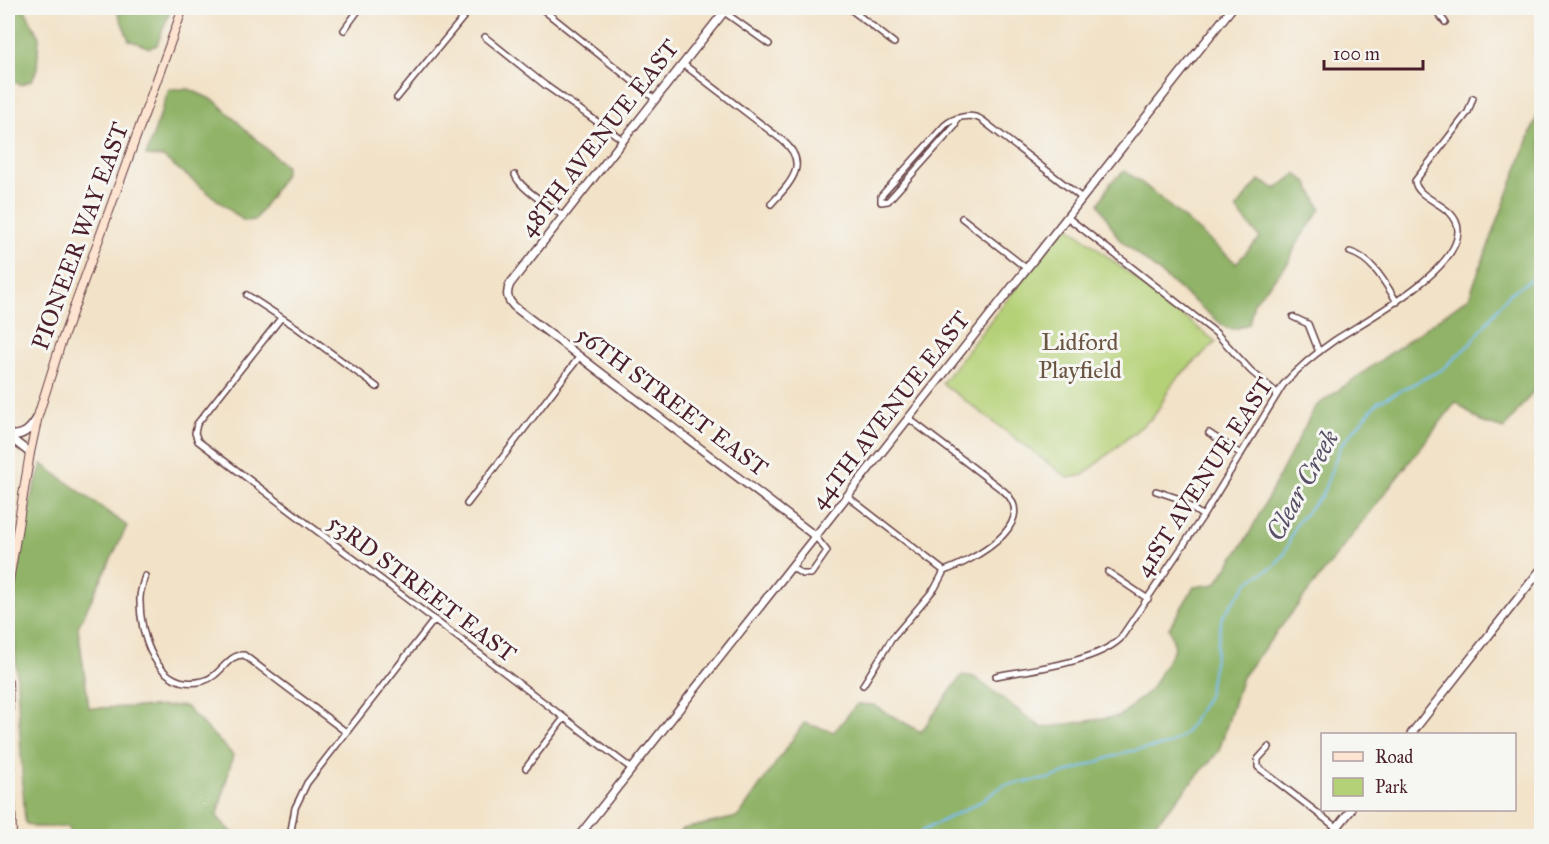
<svg xmlns="http://www.w3.org/2000/svg" width="1549" height="844" viewBox="0 0 1549 844" font-family="'IM FELL Great Primer',serif">
  <rect width="100%" height="100%" fill="#f6f6f2"/>
  <filter id="ink" filterUnits="userSpaceOnUse"><feTurbulence type="fractalNoise" baseFrequency=".0167" numOctaves="2"/><feDisplacementMap in="SourceGraphic" scale="12" xChannelSelector="R" yChannelSelector="G"/><feConvolveMatrix kernelMatrix="1 2 1 2 8 2 1 2 1" color-interpolation-filters="sRGB"/></filter>
  <filter id="wash" filterUnits="userSpaceOnUse"><feTurbulence type="fractalNoise" baseFrequency=".008" numOctaves="4" result="noise"/><feDisplacementMap in="SourceGraphic" scale="24" xChannelSelector="R" yChannelSelector="G"/><feGaussianBlur stdDeviation="1.35" result="paint"/><feColorMatrix in="noise" values="0 0 0 0 0 0 0 0 0 0 0 0 0 0 0 0 0 1.4 0 .05"/><feComposite in="paint" operator="in"/></filter>
  <g filter="url(#wash)">
    <rect width="100%" height="100%" fill="#f2e2c7"/>
    <path fill="#b5d177" stroke="#807851" stroke-width="1.5" d="M 1066,224 L 1216,342 C 1202,356 1184,369 1172,385 C 1164,395 1162,407 1153,417 L 1083,475 L 1068,478 L 942,383 Z"/>
    <path fill="#90b368" stroke="#6d694a" stroke-width="1.5" d="M 8,8 L 24,8 L 39,37 L 37,69 L 32,80 L 21,85 L 8,79 Z
      M 116,8 L 171,8 L 157,45 L 150,48 L 129,40 Z
      M 169,89 L 189,89 L 215,101 L 286,167 L 284,176 L 255,220 L 244,221 L 163,157 L 146,156 Z
      M 1541,106 L 1541,381 L 1504,429 L 1481,422 L 1456,402 L 1242,677 L 1219,751 L 1145,836 L 677,836 L 683,829 L 738,817 L 804,723 L 834,732 L 857,704 L 873,705 L 921,732 L 962,675 L 974,677 L 1042,728 L 1120,716 L 1151,689 L 1175,647 L 1169,628 L 1194,587 L 1216,584 L 1248,536 L 1315,407 L 1469,297 Z
      M 1125,171 L 1146,186 L 1236,263 L 1260,238 L 1236,209 L 1259,180 L 1276,189 L 1296,174 L 1307,182 L 1321,209 L 1297,243 L 1288,263 L 1254,302 L 1249,324 L 1235,329 L 1226,328 L 1118,238 L 1099,204 L 1111,182 Z
      M 42,464 L 127,526 L 78,627 L 89,708 L 185,706 L 233,755 L 217,817 L 236,836 L 71,836 L 69,827 L 34,827 L 25,823 L 14,628 L 16,584 L 28,507 Z"/>
    <g fill="none" stroke-linecap="round" stroke-linejoin="round">
      <path stroke="#7cbff2" stroke-width="2" d="M 917,836 L 922,831 L 980,802 L 1004,785 L 1048,779 L 1126,752 L 1168,745 L 1185,734 L 1208,696 L 1222,617 L 1249,581 L 1273,567 L 1285,553 L 1296,524 L 1322,495 L 1341,445 L 1378,402 L 1443,369 L 1471,343 L 1509,294 L 1542,272"/>
    </g>
  </g>
  <g filter="url(#ink)">
    <g fill="none" stroke-linecap="round" stroke-linejoin="round">
      <g stroke="#633c42" stroke-width="8">
        <path id="minor" d="M 541,8 L 655,99
          M 849,8 L 894,43
          M 1434,8 L 1445,22
          M 724,12 L 769,44
          M 344,30 L 360,8
          M 485,37 L 545,85 L 623,140
          M 683,64 L 782,140 C 811,164 790,183 771,204
          M 397,98 L 471,8
          M 956,120 L 955,126 L 888,201 L 881,202 L 881,196 L 945,125 C 954,117 971,113 982,120 L 1082,198
          M 515,175 C 519,188 551,207 563,216
          M 1067,217 L 1216,333 L 1251,371 L 1277,393
          M 962,218 L 1026,268
          M 1350,252 C 1373,259 1385,283 1397,302
          M 247,295 L 296,327 L 377,387
          M 1293,317 L 1308,324 L 1319,352
          M 281,318 L 197,424 L 195,433 L 198,441 L 632,769
          M 908,418 L 1005,492 C 1040,525 970,562 944,571
          M 1209,433 L 1241,454
          M 1156,491 L 1177,498 L 1203,516
          M 847,496 L 944,571
          M 467,504 L 580,356
          M 791,567 L 802,574 L 811,574 L 827,551 L 815,536
          M 1108,572 L 1148,599
          M 145,576 C 143,583 140,591 140,598 C 139,633 156,693 203,681 C 222,676 227,654 244,655 L 346,732
          M 996,676 C 1031,669 1094,663 1120,639 L 1203,516 L 1283,385 C 1298,368 1316,353 1335,340 C 1366,320 1459,271 1458,230 C 1457,204 1417,201 1415,181 L 1468,112 L 1473,98
          M 863,685 L 891,640 L 935,588 L 944,571
          M 1269,747 L 1258,759 L 1258,767 L 1337,828
          M 526,768 L 564,718
          M 290,836 L 295,808 L 307,783 L 434,620"/>
      </g>
      <g stroke="#633c42" stroke-width="10">
        <path id="tertiary" d="M 727,8 L 510,284 C 505,295 508,301 516,308 L 815,536
          M 8,434 C 22,438 30,430 37,418
          M 8,436 L 30,453
          M 1411,734 L 1542,568
          M 579,836 L 1232,8
          M 1330,836 L 1351,810"/>
      </g>
      <g stroke="#633c42" stroke-width="10">
        <path id="secondary" d="M 8,587 L 30,453 L 38,416 L 60,346 L 183,8
          M 8,682 L 12,836"/>
      </g>
      <use href="#minor" stroke="#fff" stroke-width="5"/>
      <use href="#tertiary" stroke="#fff" stroke-width="7"/>
      <use href="#secondary" stroke="#fde4d1" stroke-width="8"/>
    </g>
  </g>
  <g text-anchor="middle" dominant-baseline="central" stroke-width="6" stroke-linejoin="round" paint-order="stroke">
    <g font-size="24" fill="#4a1f2b" stroke="#f6f6f2">
      <text transform="translate(599 138) rotate(-52)">48TH AVENUE EAST</text>
      <text transform="translate(80 236) rotate(-70)">PIONEER WAY EAST</text>
      <text transform="translate(672 401) rotate(37)">56TH STREET EAST</text>
      <text transform="translate(890 410) rotate(-52)">44TH AVENUE EAST</text>
      <text transform="translate(1204 477) rotate(-57)">41ST AVENUE EAST</text>
      <text transform="translate(422 588) rotate(37)">53RD STREET EAST</text>
    </g>
    <g font-size="24" fill="#6a5442" stroke="#f6f6f2">
      <text x="1080" y="342">Lidford<tspan x="1080" dy="28">Playfield</tspan></text>
    </g>
    <g font-size="26" font-style="italic" fill="#594f67" stroke="#f6f6f2">
      <text transform="translate(1302 485) rotate(-61)">Clear Creek</text>
    </g>
  </g>
  <rect width="1549" height="844" fill="none" stroke="#f6f6f2" stroke-width="30"/>
  <rect x="1321" y="733" width="195" height="78" fill="#f6f6f2" stroke="#b1a0a2" stroke-width="1.5"/>
  <rect x="1333" y="752" width="30" height="9" fill="#fde4d1" stroke="#b1a0a2" stroke-width="1.5"/>
  <text x="1375" y="763" font-size="18" fill="#4a1f2b">Road</text>
  <rect x="1333" y="778" width="30" height="18" fill="#b5d177" stroke="#b1a0a2" stroke-width="1.5"/>
  <text x="1375" y="793" font-size="18" fill="#4a1f2b">Park</text>
  <path d="M1324 60v9h99v-9" fill="none" stroke="#4a1f2b" stroke-width="3"/>
  <text x="1333" y="60" font-size="18" fill="#4a1f2b" stroke="#f6f6f2" stroke-width="4.5" paint-order="stroke">100 m</text>
</svg>
